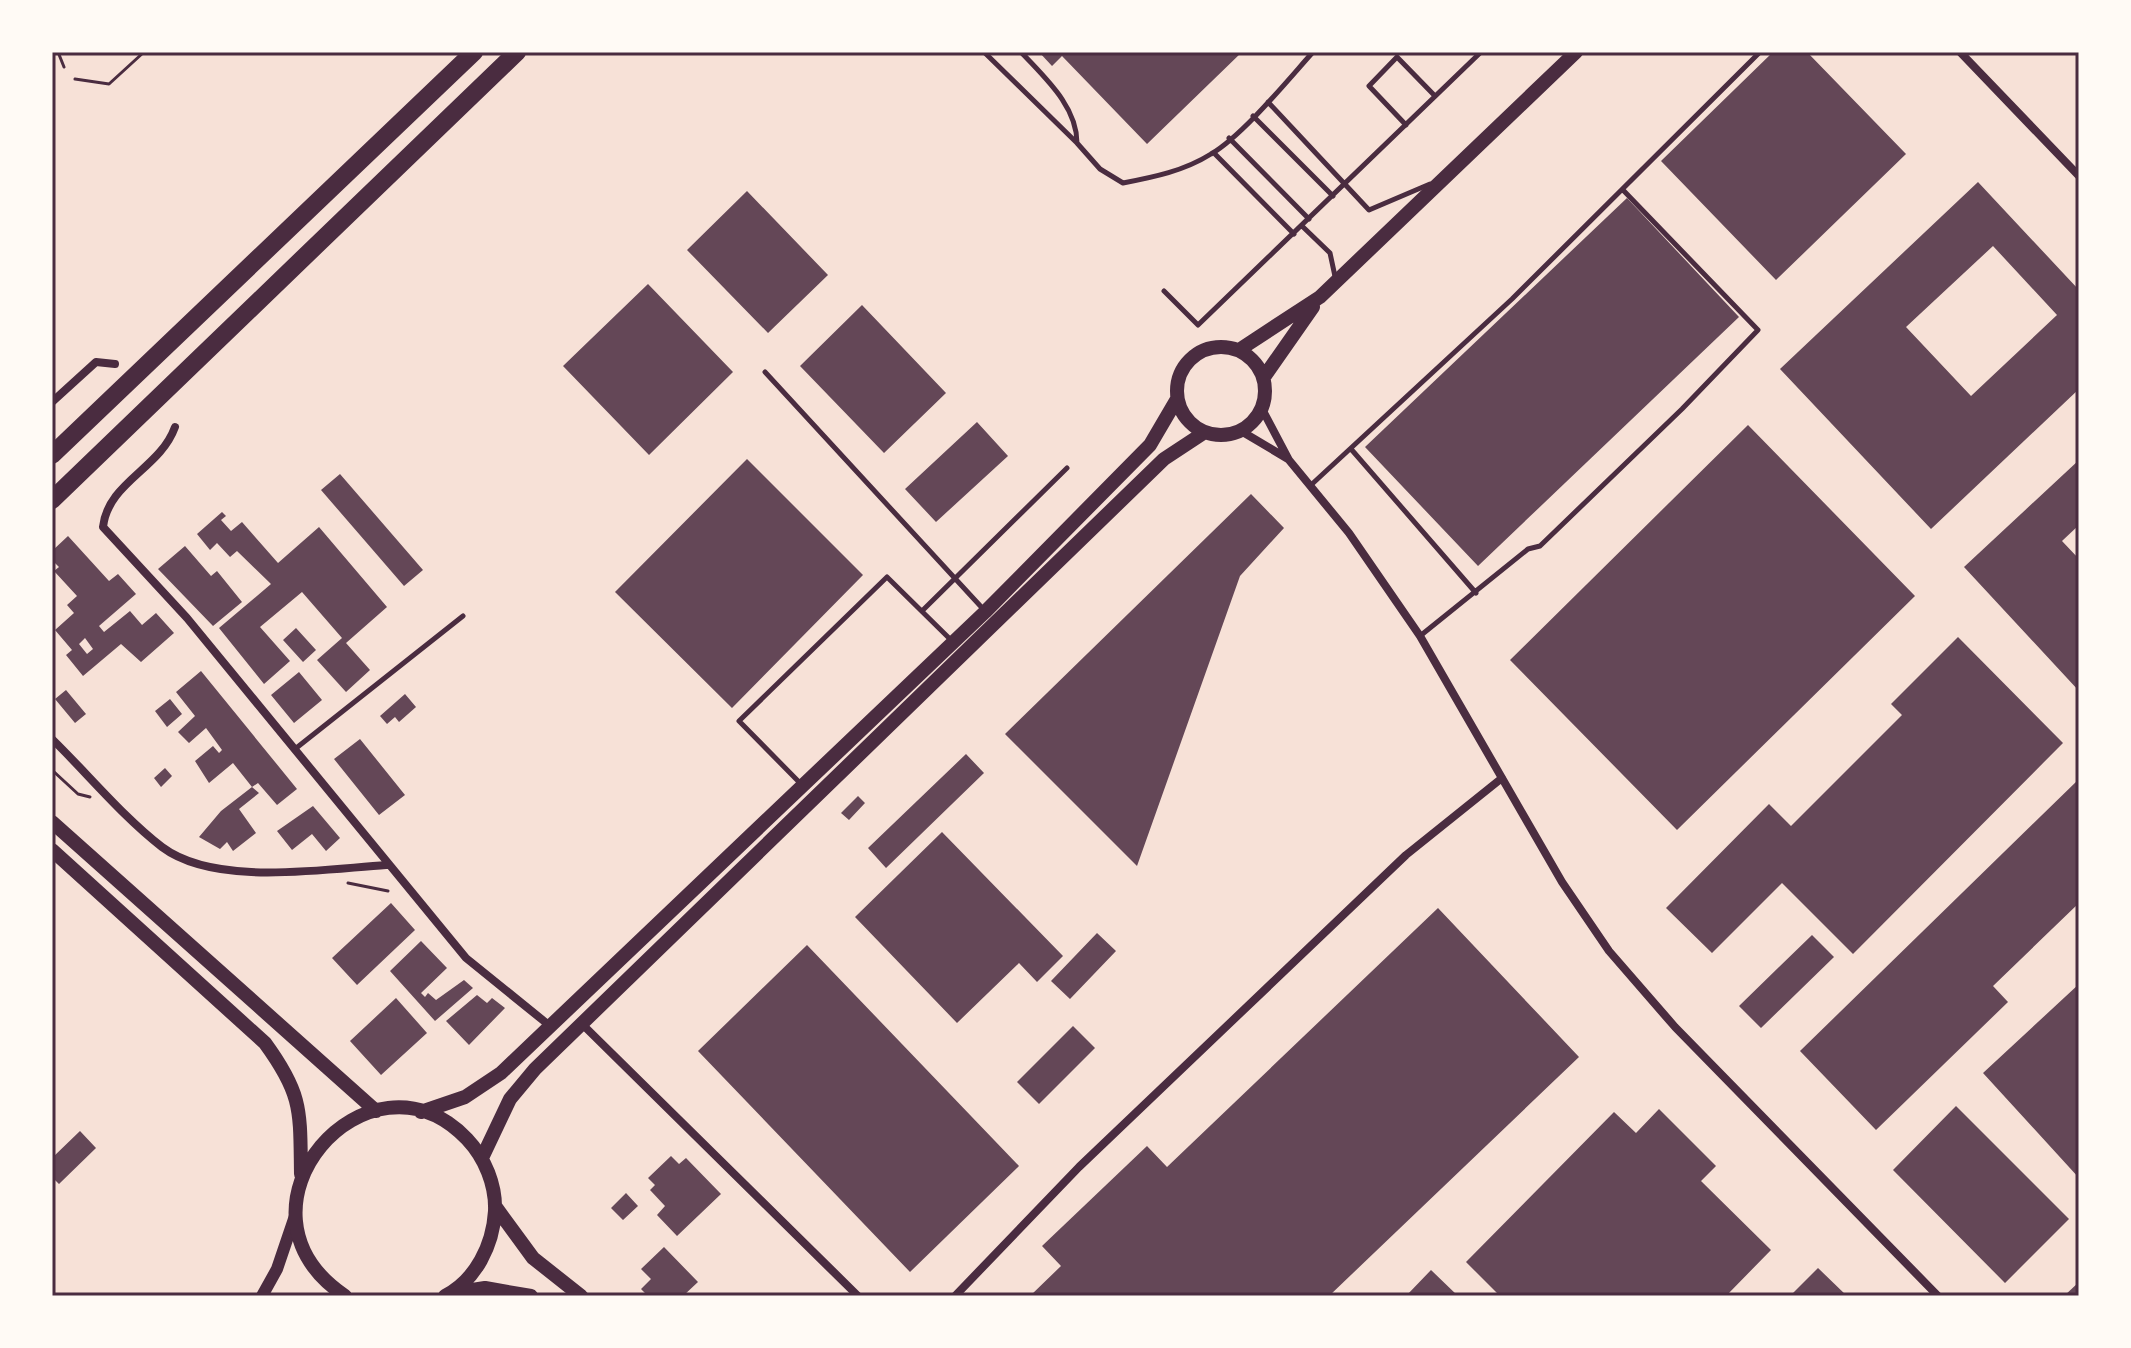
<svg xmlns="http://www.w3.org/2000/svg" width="2131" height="1348" viewBox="0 0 2131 1348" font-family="'Space Grotesk',sans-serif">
  <rect width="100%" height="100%" fill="#f7e1d7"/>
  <path fill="#644757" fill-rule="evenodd" d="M 1039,52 L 1242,52 L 1147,144 L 1062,56 L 1052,66 Z
    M 1773,52 L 1807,52 L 1906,154 L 1776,280 L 1661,161 Z
    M 1978,182 L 2079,290 L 2079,389 L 1931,529 L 1780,369 ZM 1993,246 L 2057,315 L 1971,396 L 1906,327 Z
    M 747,191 L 828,275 L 768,333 L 687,250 Z
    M 1627,198 L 1739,317 L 1478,566 L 1365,447 Z
    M 648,284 L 733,372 L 649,455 L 563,366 Z
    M 862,305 L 946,393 L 884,453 L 800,366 Z
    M 977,422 L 1008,456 L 936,522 L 905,489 Z
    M 1748,425 L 1915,596 L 1677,830 L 1510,660 Z
    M 747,459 L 863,575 L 732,708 L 615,592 Z
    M 2079,460 L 2079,525 L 2062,541 L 2079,559 L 2079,691 L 1964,567 Z
    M 340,474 L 423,570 L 404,586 L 321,490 Z
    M 1251,494 L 1284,528 L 1240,576 L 1137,866 L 1005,734 Z
    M 222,512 L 226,516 L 221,520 L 231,531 L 242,522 L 278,563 L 319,527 L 387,607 L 346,643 L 370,670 L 346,692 L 317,660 L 342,638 L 302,592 L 260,627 L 290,661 L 264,684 L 219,628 L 271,584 L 237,551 L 230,557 L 217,543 L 210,550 L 197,534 Z
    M 68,536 L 109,581 L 118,574 L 136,594 L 99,626 L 104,632 L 130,611 L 142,625 L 156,613 L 174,633 L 141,662 L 121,644 L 83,676 L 66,655 L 72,650 L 55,630 L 74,613 L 67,605 L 77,596 L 54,571 L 59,567 L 52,560 L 52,551 ZM 85,638 L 93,649 L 87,654 L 79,644 Z
    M 185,546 L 211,576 L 217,571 L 242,602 L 213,626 L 158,569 Z
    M 296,628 L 316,650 L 303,662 L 283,640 Z
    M 1958,637 L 2063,743 L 1853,954 L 1782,883 L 1712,953 L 1666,908 L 1769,804 L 1791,826 L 1902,715 L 1891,704 Z
    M 201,671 L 297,789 L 277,805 L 258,783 L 252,787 L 259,793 L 239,809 L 256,833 L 233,851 L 227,842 L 220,849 L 199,837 L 221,811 L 252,787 L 233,763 L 209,783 L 195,761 L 213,746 L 219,753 L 222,750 L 206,728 L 189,743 L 178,732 L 195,716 L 176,692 Z
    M 299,672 L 322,700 L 294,723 L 271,695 Z
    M 66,690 L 86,714 L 75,723 L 55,699 Z
    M 405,694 L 416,707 L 399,722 L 395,717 L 387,724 L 380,716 Z
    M 170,699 L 182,714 L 167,727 L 155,711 Z
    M 360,739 L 405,795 L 379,815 L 334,759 Z
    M 966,754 L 984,773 L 886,868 L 868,848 Z
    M 165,768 L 172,776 L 161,787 L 154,778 Z
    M 2079,779 L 2079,903 L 1993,986 L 2008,1002 L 1876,1130 L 1800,1051 Z
    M 858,796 L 865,803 L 849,820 L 841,813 Z
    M 313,806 L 340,838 L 326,851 L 312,834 L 292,850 L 277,831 Z
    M 942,832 L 1063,956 L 1037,982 L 1019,963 L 957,1023 L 855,917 Z
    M 391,903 L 415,930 L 357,985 L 332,958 Z
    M 1438,908 L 1579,1057 L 1329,1296 L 1030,1296 L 1061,1266 L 1042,1246 L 1147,1146 L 1167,1167 Z
    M 1097,933 L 1116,951 L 1070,999 L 1051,981 Z
    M 1812,935 L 1834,957 L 1761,1028 L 1739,1006 Z
    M 421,941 L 447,968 L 421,993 L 425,997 L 428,993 L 436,1000 L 464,980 L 473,988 L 435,1021 L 390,971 Z
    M 807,945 L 1019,1166 L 910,1272 L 698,1051 Z
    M 2079,984 L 2079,1178 L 1983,1073 Z
    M 477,995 L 487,1003 L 492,998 L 505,1008 L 469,1045 L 446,1021 Z
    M 396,998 L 427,1033 L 381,1075 L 350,1041 Z
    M 1073,1026 L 1095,1048 L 1039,1104 L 1017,1082 Z
    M 1956,1106 L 2069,1219 L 2005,1283 L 1893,1170 Z
    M 1659,1109 L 1716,1166 L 1701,1181 L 1771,1250 L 1726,1296 L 1500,1296 L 1466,1262 L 1614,1112 L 1636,1133 Z
    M 80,1131 L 96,1148 L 59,1184 L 52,1177 L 52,1158 Z
    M 671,1156 L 679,1164 L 686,1158 L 721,1194 L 677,1236 L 657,1215 L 665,1206 L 650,1190 L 655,1185 L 648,1178 Z
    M 626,1193 L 638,1206 L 623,1220 L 611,1208 Z
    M 664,1247 L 698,1282 L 683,1296 L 648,1296 L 641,1289 L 651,1279 L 641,1269 Z
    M 1818,1268 L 1847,1296 L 1790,1296 Z
    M 1431,1270 L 1458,1296 L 1406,1296 Z
    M 2079,1282 L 2079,1296 L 2064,1296 Z"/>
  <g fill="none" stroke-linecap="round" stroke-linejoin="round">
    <path stroke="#4a2c40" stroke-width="3" d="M 58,52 L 64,67
      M 75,79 L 109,84 L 144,52
      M 52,770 L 78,794 L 90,797
      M 348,883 L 388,891"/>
    <path stroke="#4a2c40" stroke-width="5" d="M 984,52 L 1077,143
      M 1021,52 C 1045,78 1077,106 1077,143 L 1100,169 L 1123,183 C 1154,177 1184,171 1211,154 C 1243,135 1287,81 1313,52
      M 1268,102 L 1369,210 L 1430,184
      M 1253,116 L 1333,196
      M 1406,125 L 1369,86 L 1397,57 L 1435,96
      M 1229,138 L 1309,219
      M 1214,153 L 1294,234
      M 1302,226 L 1330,253 L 1336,281
      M 1164,291 L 1198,325 L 1481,52
      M 765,372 L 985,611
      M 1351,449 L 1476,593
      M 1311,485 L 1512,299 L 1760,52
      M 922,611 L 1067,468
      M 1420,636 L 1528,549 L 1540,546 L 1682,409 L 1758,330 L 1623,190
      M 295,749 L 463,616
      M 800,783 L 739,721 L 887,577 L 953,642"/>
    <path stroke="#4a2c40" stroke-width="8" d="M 1960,52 L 2079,176
      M 52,402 L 96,362 L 115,364
      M 1262,409 L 1289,460 L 1349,533 L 1420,636 L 1562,882 L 1609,951 L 1675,1027 L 1938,1296
      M 175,427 C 160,469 108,482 103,527 L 187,618 L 466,958 L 550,1026
      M 1241,431 L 1288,459
      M 52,739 C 88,774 122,816 162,847 C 215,887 324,869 386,865
      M 582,1024 L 858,1296
      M 955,1296 L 1079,1167 L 1406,855 L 1502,778"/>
    <path stroke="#4a2c40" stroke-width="12" d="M 262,1296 L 277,1269 L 295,1216"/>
    <path stroke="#4a2c40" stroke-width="14" d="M1177 391a44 44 0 1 1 88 0a44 44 0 1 1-88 0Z
      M 1239,350 L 1320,297 L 1576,52
      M 1264,377 L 1313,307
      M 52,822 L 376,1111
      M 52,850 L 265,1043 C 303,1095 300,1111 301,1174
      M 421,1112 L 465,1097 L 501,1073 L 985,612 L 1150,445 L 1177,399
      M 482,1158 L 510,1099 L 535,1069 L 1164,459 L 1205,432
      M 495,1206 L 533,1258 L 581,1296
      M 453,1293 L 485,1288 L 531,1296
      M 345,1296 C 216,1209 369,1036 467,1139 C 485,1158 496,1185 495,1211 C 493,1245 476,1280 445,1296"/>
    <path stroke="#4a2c40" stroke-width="18" d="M 52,455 L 474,52
      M 52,500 L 517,52"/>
  </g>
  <rect width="2131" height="1348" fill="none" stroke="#fffaf5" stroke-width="108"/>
  <rect x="54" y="54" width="2023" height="1240" fill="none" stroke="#4a2c40" stroke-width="3"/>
</svg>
